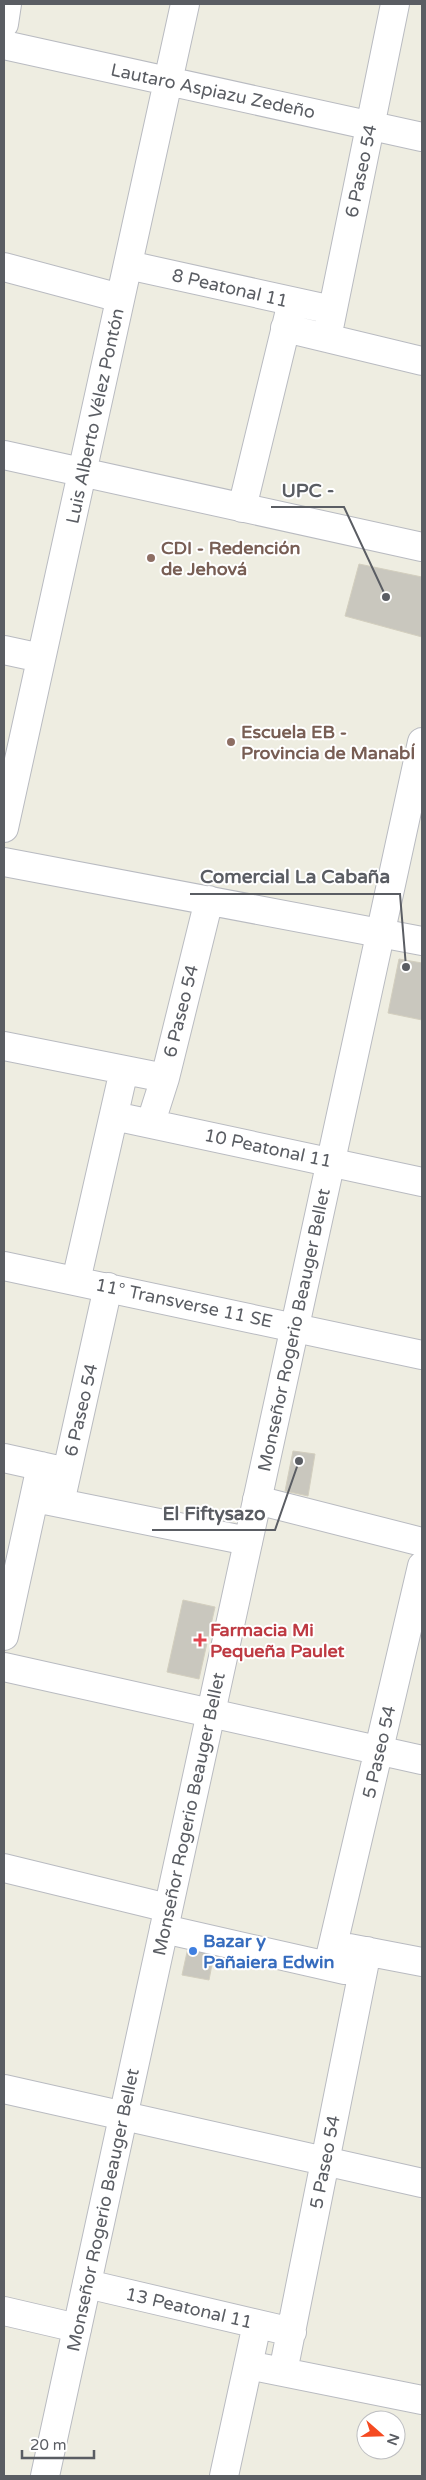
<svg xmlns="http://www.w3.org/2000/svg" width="426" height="2480" viewBox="0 0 426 2480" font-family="'Varela Round',sans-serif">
  <rect width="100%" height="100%" fill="#eeede1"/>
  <path fill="#c9c7be" stroke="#d3cfbf" d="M 359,564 L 422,577 L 422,637 L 345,616 Z
    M 399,959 L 422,963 L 422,1020 L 388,1013 Z
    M 293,1451 L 315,1454 L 308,1496 L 285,1491 Z
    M 183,1600 L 215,1607 L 199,1679 L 167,1672 Z
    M 189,1943 L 215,1949 L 209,1980 L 182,1975 Z"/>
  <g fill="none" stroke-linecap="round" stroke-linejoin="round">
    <g stroke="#b9bbc1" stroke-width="30">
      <path id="minor" d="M 4,24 L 7,4
        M 4,45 L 422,137
        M 128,265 L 332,310
        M 4,267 L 120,298
        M 285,328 L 422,361
        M 327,338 L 395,4
        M 4,455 L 422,547
        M 242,508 L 292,302
        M 4,650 L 41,658
        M 4,828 L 185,4
        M 4,862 L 422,941
        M 4,1046 L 165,1078
        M 114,1116 L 422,1182
        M 151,1122 L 165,1078 L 209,900
        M 4,1266 L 422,1355
        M 76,1281 L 124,1070
        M 4,1458 L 58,1470
        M 35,1498 L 248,1541
        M 257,1500 L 422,1542
        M 60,1503 L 108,1287
        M 4,1636 L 41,1466
        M 4,1667 L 422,1760
        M 4,1868 L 168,1908
        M 164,1929 L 345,1970
        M 349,1948 L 422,1962
        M 328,1966 L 422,1566
        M 4,2089 L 422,2183
        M 87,2284 L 292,2332
        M 4,2311 L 77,2328
        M 248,2365 L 422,2400
        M 283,2372 L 367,1951
        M 224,2476 L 257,2324"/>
    </g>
    <g stroke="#b9bbc1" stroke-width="30">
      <path id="tertiary" d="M 45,2476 L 422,742"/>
    </g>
    <use href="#minor" stroke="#fff" stroke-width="28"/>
    <use href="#tertiary" stroke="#fff" stroke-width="28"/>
  </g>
  <g fill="#8d6e63" stroke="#fff" stroke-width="2">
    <circle cx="151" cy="558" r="5"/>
    <circle cx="231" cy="742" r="5"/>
  </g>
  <path fill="#e0444e" stroke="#fff" stroke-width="2" d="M197.5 1632.5h5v5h5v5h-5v5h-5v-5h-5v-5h5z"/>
  <circle fill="#3f7fe0" stroke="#fff" stroke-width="2" cx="193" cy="1951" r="5"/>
  <g text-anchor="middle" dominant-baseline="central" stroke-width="4" stroke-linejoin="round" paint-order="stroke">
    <g font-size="18" fill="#5a5d63" stroke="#fff">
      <text transform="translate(213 91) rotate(12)">Lautaro Aspiazu Zedeño</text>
      <text transform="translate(361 171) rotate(-78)">6 Paseo 54</text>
      <text transform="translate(230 288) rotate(13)">8 Peatonal 11</text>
      <text transform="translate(95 416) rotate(-78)">Luis Alberto Vélez Pontón</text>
      <text transform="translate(181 1011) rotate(-76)">6 Paseo 54</text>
      <text transform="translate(268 1148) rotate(12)">10 Peatonal 11</text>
      <text transform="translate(184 1303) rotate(12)">11° Transverse 11 SE</text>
      <text transform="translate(294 1330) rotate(-78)">Monseñor Rogerio Beauger Bellet</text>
      <text transform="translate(81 1410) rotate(-77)">6 Paseo 54</text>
      <text transform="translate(379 1752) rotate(-77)">5 Paseo 54</text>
      <text transform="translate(189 1814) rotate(-78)">Monseñor Rogerio Beauger Bellet</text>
      <text transform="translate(325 2162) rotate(-79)">5 Paseo 54</text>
      <text transform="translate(103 2210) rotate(-78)">Monseñor Rogerio Beauger Bellet</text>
      <text transform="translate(189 2308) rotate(13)">13 Peatonal 11</text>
    </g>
    <g font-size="18" font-weight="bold" fill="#785e54" stroke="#fff" text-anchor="start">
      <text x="161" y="548">CDI - Redención<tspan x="161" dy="21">de Jehová</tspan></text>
      <text x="241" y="732">Escuela EB -<tspan x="241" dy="21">Provincia de ManabÍ</tspan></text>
    </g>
    <g font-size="18" font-weight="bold" fill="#be3a42" stroke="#fff" text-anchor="start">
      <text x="210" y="1630">Farmacia Mi<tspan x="210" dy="21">Pequeña Paulet</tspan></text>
    </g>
    <g font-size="18" font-weight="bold" fill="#366cbe" stroke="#fff" text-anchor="start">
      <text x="203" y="1941">Bazar y<tspan x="203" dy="21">Pañaiera Edwin</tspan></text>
    </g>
  </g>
  <path fill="none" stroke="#5a5d63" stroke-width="2" d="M386 597L344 507H271M406 967L400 894H190M299 1461L275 1530H152"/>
  <g fill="#5a5d63" stroke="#fff" stroke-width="2">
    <circle cx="386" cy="597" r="5"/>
    <circle cx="406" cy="967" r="5"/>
    <circle cx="299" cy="1461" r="5"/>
  </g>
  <g font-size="19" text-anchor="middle" font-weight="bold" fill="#5a5d63" stroke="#fff" stroke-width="4" stroke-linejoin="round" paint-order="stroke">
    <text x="308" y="497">UPC -</text>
    <text x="295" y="883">Comercial La Cabaña</text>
    <text x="214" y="1520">El Fiftysazo</text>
  </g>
  <rect width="426" height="2480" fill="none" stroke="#5a5d63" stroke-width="10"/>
  <g transform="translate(381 2435) rotate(110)"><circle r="24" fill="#ffffff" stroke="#bdbec1"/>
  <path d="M0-4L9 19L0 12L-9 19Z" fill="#f54a21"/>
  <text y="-8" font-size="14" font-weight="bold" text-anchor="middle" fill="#5a5d63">N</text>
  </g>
  <path d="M22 2450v8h72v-8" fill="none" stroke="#5a5d63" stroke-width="2.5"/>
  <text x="30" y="2450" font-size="15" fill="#5a5d63" stroke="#ffffff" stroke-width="4" paint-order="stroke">20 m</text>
</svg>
